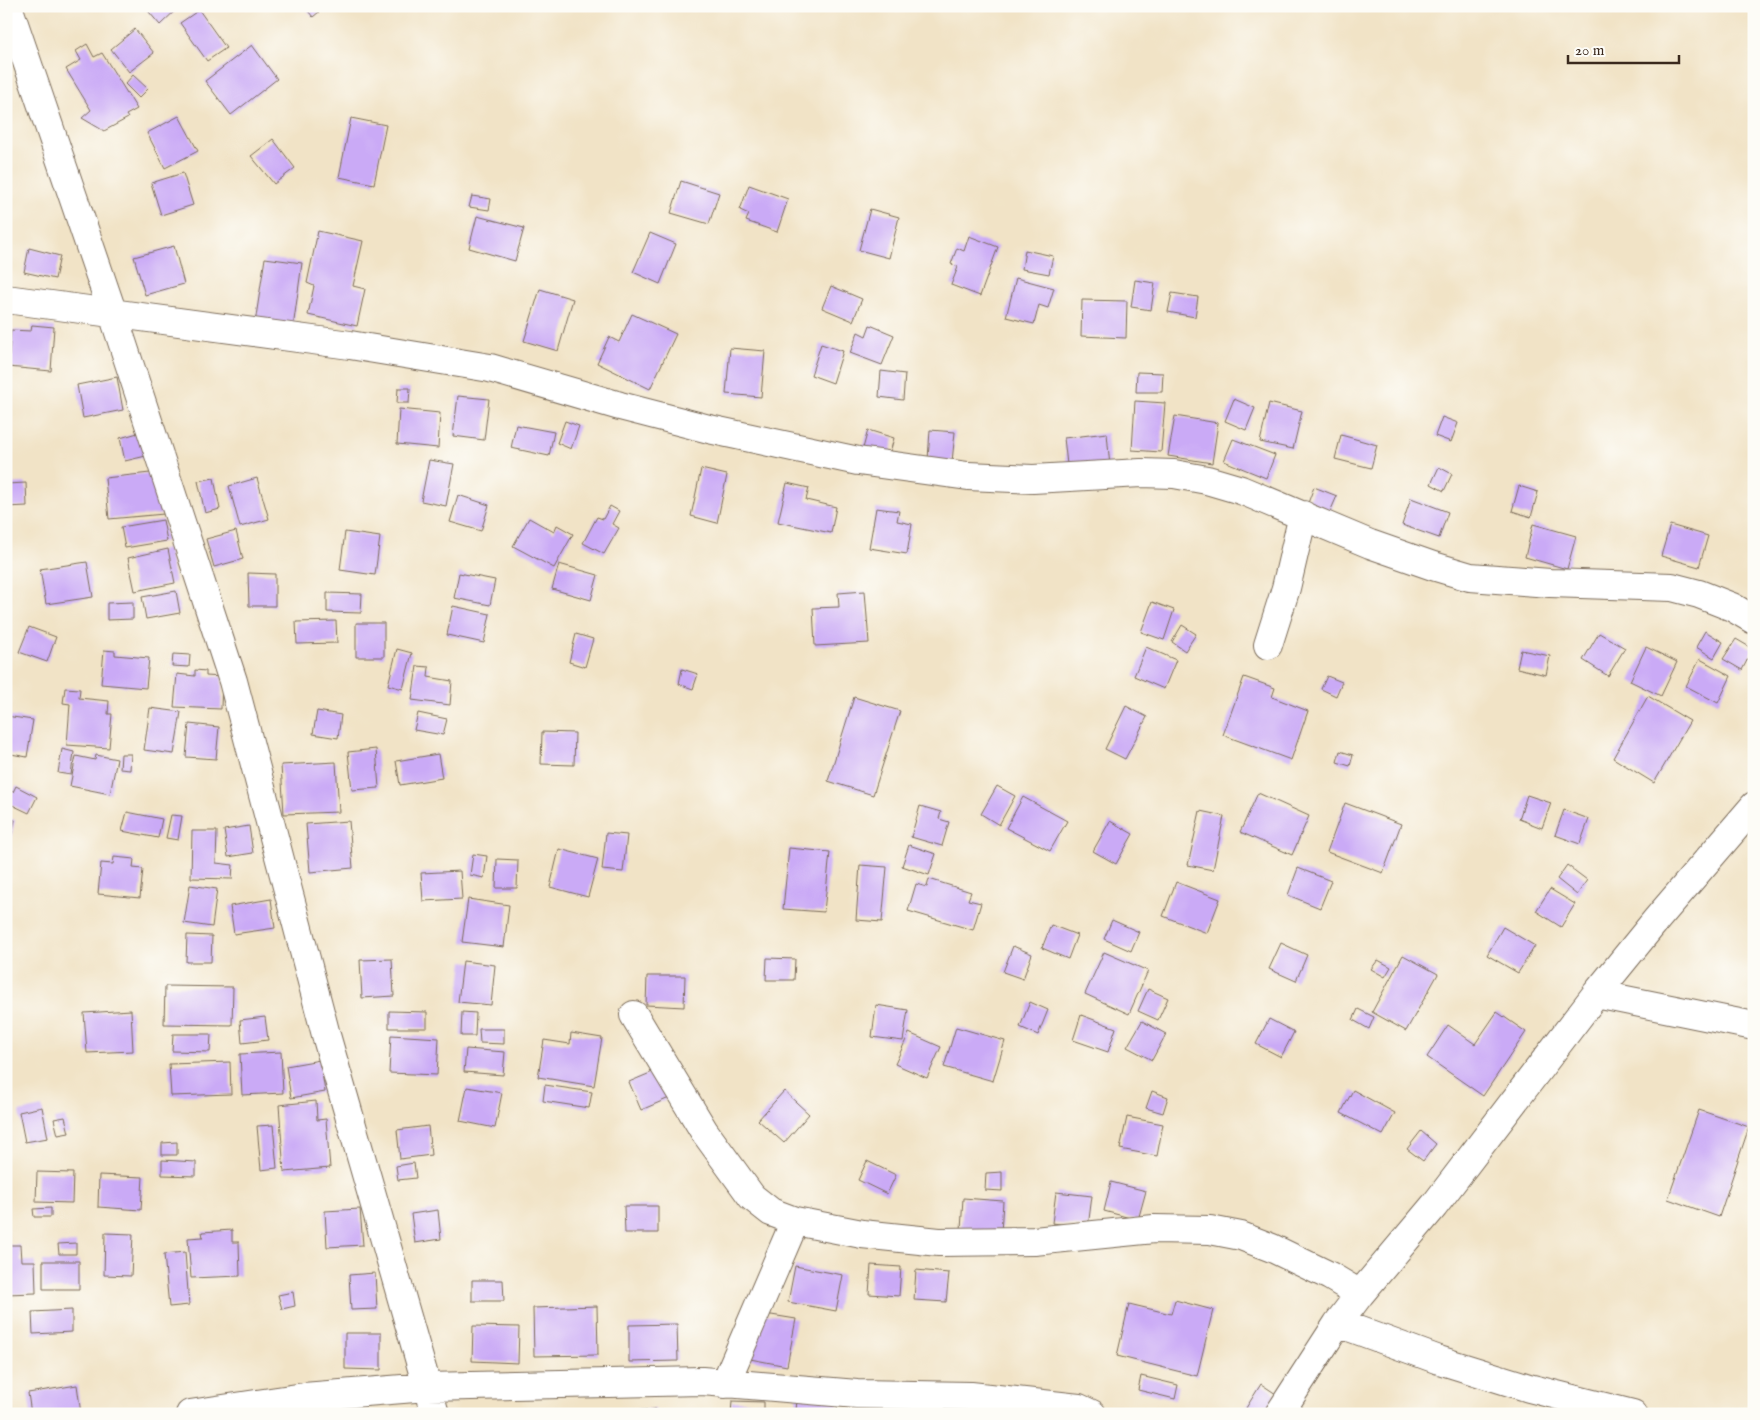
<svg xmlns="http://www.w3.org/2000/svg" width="1760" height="1420" viewBox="0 0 1760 1420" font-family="'IM FELL English',serif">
  <rect width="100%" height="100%" fill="#fdfcf7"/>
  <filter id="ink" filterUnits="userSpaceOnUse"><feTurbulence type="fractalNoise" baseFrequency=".02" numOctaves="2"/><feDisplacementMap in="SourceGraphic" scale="10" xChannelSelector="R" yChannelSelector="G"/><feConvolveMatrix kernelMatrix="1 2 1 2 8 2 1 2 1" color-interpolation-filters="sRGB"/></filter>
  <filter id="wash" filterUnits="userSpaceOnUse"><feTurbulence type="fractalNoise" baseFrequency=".0096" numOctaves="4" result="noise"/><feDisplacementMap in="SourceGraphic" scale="20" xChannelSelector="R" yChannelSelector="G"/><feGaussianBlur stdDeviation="1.12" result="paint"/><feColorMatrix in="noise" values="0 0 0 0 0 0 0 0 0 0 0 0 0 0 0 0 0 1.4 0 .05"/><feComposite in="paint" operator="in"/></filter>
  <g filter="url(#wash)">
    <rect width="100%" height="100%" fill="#f1e3c6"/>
    <g id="blocks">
      <path fill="#caaaf6" d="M 144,6 L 180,6 L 160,25 Z
        M 304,6 L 326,6 L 313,17 Z
        M 199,10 L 226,48 L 207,61 L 180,23 Z
        M 135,29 L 154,53 L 129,72 L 111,49 Z
        M 87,44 L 94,57 L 102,53 L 137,109 L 126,115 L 128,118 L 104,131 L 82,118 L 91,110 L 66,69 L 81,60 L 76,51 Z
        M 252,45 L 277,79 L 231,115 L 205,81 Z
        M 133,75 L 148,89 L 139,98 L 125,84 Z
        M 179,116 L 198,151 L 165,168 L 147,133 Z
        M 351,118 L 386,125 L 374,184 L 339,177 Z
        M 273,139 L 295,168 L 274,184 L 251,156 Z
        M 183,173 L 193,205 L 161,215 L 151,183 Z
        M 681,181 L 719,193 L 709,224 L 671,213 Z
        M 749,185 L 788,199 L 777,232 L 746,221 L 749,214 L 740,210 Z
        M 472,196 L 491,199 L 489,210 L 469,207 Z
        M 870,209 L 899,217 L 889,258 L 859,250 Z
        M 477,216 L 524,228 L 515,261 L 469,248 Z
        M 318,231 L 363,241 L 353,286 L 365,289 L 357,326 L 308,315 L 314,286 L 307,283 Z
        M 650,233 L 676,244 L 660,284 L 633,272 Z
        M 969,236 L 998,247 L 980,296 L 951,285 L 958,267 L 951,264 L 957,248 L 964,251 Z
        M 174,246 L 184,284 L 145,295 L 134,257 Z
        M 29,248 L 60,256 L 55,279 L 24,272 Z
        M 1025,250 L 1053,256 L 1049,274 L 1022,269 Z
        M 265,258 L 302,263 L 293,328 L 255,323 Z
        M 1016,278 L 1054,288 L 1048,308 L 1039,305 L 1034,324 L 1006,317 Z
        M 1135,280 L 1155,283 L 1151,310 L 1131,307 Z
        M 831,286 L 862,299 L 853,321 L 822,308 Z
        M 540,289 L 573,299 L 558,351 L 524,341 Z
        M 1172,293 L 1198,297 L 1195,317 L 1168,312 Z
        M 1082,300 L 1127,301 L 1126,338 L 1081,336 Z
        M 632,314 L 676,334 L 650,389 L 597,363 L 609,337 L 619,342 Z
        M 32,325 L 54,327 L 51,371 L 8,367 L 11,330 L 31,331 Z
        M 870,325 L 894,335 L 882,365 L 850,353 L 858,332 L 866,336 Z
        M 821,344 L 843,351 L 833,383 L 811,375 Z
        M 730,348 L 765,351 L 761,397 L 726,394 Z
        M 881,371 L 905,374 L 903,400 L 879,397 Z
        M 1137,372 L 1163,373 L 1162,392 L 1136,392 Z
        M 117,377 L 123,410 L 83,418 L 77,385 Z
        M 398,388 L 410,388 L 409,403 L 397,403 Z
        M 458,396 L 489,399 L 484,440 L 453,436 Z
        M 1234,399 L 1255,408 L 1246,430 L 1225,421 Z
        M 1135,401 L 1165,403 L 1161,452 L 1132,450 Z
        M 1269,403 L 1302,411 L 1293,449 L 1260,442 Z
        M 399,409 L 440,413 L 438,448 L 397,444 Z
        M 1175,416 L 1218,423 L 1212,463 L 1168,456 Z
        M 1442,417 L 1458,423 L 1451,442 L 1435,436 Z
        M 565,421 L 579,426 L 571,449 L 557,443 Z
        M 516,425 L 554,432 L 549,456 L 511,448 Z
        M 868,430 L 894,438 L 888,460 L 862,452 Z
        M 930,430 L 955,432 L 952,462 L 928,460 Z
        M 145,431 L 150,455 L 125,461 L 120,438 Z
        M 1107,433 L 1110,467 L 1068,473 L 1064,438 Z
        M 1341,435 L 1377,445 L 1371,468 L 1335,459 Z
        M 1233,439 L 1275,455 L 1266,478 L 1224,461 Z
        M 429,460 L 454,464 L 446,506 L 421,501 Z
        M 1439,467 L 1452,474 L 1444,491 L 1431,484 Z
        M 701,469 L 727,475 L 717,523 L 691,516 Z
        M 159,472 L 164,514 L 109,519 L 105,478 Z
        M 214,478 L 220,509 L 205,513 L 198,481 Z
        M 257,478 L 269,519 L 240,527 L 229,486 Z
        M 26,483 L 27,506 L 6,507 L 6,484 Z
        M 787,483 L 809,488 L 806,500 L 836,507 L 831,533 L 778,522 Z
        M 1519,486 L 1538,492 L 1531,517 L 1512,511 Z
        M 1314,487 L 1337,496 L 1330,512 L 1308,503 Z
        M 458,495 L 489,505 L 481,531 L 450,522 Z
        M 1411,498 L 1448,512 L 1439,538 L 1402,525 Z
        M 610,506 L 619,511 L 612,524 L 619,528 L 604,554 L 583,543 L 597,517 L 603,519 Z
        M 876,508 L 899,511 L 897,521 L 912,524 L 907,554 L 869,548 Z
        M 529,518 L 554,532 L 557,525 L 573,534 L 554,568 L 513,546 Z
        M 163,520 L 167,541 L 125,548 L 121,527 Z
        M 1533,524 L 1576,536 L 1567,569 L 1525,557 Z
        M 1670,525 L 1708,536 L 1699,567 L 1661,556 Z
        M 236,531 L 243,559 L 214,567 L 206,539 Z
        M 345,532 L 380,537 L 375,575 L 340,570 Z
        M 168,549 L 175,583 L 135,591 L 128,558 Z
        M 87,562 L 93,597 L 46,604 L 40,569 Z
        M 559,564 L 598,575 L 591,600 L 552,589 Z
        M 248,573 L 275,574 L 275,606 L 249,606 Z
        M 459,573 L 495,580 L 490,605 L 454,598 Z
        M 176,591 L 180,613 L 146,619 L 142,597 Z
        M 865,591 L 869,643 L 815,646 L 813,608 L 839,607 L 838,593 Z
        M 327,593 L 362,594 L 361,613 L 327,612 Z
        M 133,602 L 133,619 L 107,620 L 107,603 Z
        M 1152,602 L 1174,610 L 1164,640 L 1141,632 Z
        M 453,606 L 490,614 L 484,643 L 447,635 Z
        M 336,621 L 337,643 L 297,644 L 296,622 Z
        M 356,623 L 384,623 L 384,657 L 356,657 Z
        M 1182,625 L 1196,634 L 1185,651 L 1172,642 Z
        M 29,627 L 56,637 L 47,662 L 19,652 Z
        M 1705,631 L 1723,642 L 1714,658 L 1696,647 Z
        M 1599,633 L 1625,648 L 1608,676 L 1583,660 Z
        M 576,634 L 593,639 L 585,667 L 569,662 Z
        M 1736,639 L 1753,649 L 1742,670 L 1723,659 Z
        M 1146,647 L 1176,660 L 1164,689 L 1134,676 Z
        M 1646,647 L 1677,662 L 1661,696 L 1630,681 Z
        M 397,649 L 412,653 L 403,689 L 388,685 Z
        M 104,650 L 115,651 L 115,655 L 149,658 L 146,688 L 101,684 Z
        M 1521,650 L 1550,656 L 1546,675 L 1517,668 Z
        M 173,654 L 190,655 L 189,667 L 172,666 Z
        M 1700,659 L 1731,676 L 1718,703 L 1686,686 Z
        M 417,666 L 429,667 L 428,677 L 452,681 L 450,705 L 412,700 Z
        M 682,669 L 698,674 L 693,689 L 679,684 Z
        M 195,670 L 206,671 L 206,676 L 222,677 L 221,709 L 174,707 L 177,674 L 195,676 Z
        M 1327,676 L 1342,682 L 1336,696 L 1321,689 Z
        M 1244,677 L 1275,688 L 1272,697 L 1308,711 L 1291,760 L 1223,735 Z
        M 65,688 L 80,689 L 79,698 L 109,701 L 108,714 L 112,714 L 109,748 L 67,745 L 70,704 L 63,703 Z
        M 1648,696 L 1690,721 L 1654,783 L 1613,758 Z
        M 854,697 L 900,711 L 873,795 L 828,781 Z
        M 1126,706 L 1147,717 L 1125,759 L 1105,749 Z
        M 150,708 L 181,712 L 174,754 L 144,750 Z
        M 317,711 L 341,715 L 338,738 L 313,734 Z
        M 418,713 L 447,719 L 443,735 L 414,730 Z
        M 6,716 L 33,720 L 27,757 L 6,753 Z
        M 189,724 L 219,727 L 216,759 L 186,757 Z
        M 542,732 L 575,733 L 574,765 L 541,764 Z
        M 62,749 L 74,752 L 71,775 L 58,773 Z
        M 376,749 L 379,788 L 352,790 L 348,752 Z
        M 1340,751 L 1353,755 L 1350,766 L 1337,762 Z
        M 121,754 L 131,754 L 130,770 L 120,769 Z
        M 438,754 L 442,778 L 400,785 L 396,761 Z
        M 96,755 L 117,759 L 110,794 L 70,786 L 76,756 L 95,760 Z
        M 336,762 L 339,812 L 284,814 L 281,765 Z
        M 16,786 L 37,797 L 29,813 L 6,802 L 6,789 L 13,792 Z
        M 997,786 L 1015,796 L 999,825 L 981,814 Z
        M 1258,793 L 1309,816 L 1292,855 L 1240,832 Z
        M 1527,795 L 1551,803 L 1542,828 L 1519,819 Z
        M 1023,797 L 1067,821 L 1050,851 L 1006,828 Z
        M 1345,803 L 1401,824 L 1383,873 L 1327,852 Z
        M 920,806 L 941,812 L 939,819 L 949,822 L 942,846 L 911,837 Z
        M 1564,810 L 1589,819 L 1580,844 L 1555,835 Z
        M 1200,811 L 1224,816 L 1213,870 L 1188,865 Z
        M 127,812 L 162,819 L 158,838 L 122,831 Z
        M 171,815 L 182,816 L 178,840 L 166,838 Z
        M 6,818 L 15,820 L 7,854 L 6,854 Z
        M 349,821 L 353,868 L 310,872 L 306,824 Z
        M 1110,821 L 1133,834 L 1116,864 L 1093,851 Z
        M 249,826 L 253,853 L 228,857 L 224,830 Z
        M 192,831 L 217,831 L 216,863 L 233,865 L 232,879 L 191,878 Z
        M 606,833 L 627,835 L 623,872 L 602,870 Z
        M 909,845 L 936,854 L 929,875 L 902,866 Z
        M 789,848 L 830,852 L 824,912 L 783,909 Z
        M 559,849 L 598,859 L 588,897 L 550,887 Z
        M 473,854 L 487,856 L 484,878 L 470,875 Z
        M 114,857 L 134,859 L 133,868 L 143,869 L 140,898 L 98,894 L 101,863 L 113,864 Z
        M 497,859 L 518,860 L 517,888 L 496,888 Z
        M 860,865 L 887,867 L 882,922 L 856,920 Z
        M 1567,865 L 1587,880 L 1577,895 L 1557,879 Z
        M 1298,868 L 1331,881 L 1320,908 L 1288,895 Z
        M 460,871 L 462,899 L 423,901 L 421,873 Z
        M 6,878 L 9,878 L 8,914 L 6,914 Z
        M 929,879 L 971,892 L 968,900 L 981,903 L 973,930 L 908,911 L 916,884 L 927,887 Z
        M 1176,882 L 1220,899 L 1207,933 L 1163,916 Z
        M 190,885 L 217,889 L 212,927 L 184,923 Z
        M 1550,889 L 1575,904 L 1561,927 L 1536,911 Z
        M 271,899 L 275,928 L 234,934 L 230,906 Z
        M 468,899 L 509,905 L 504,947 L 462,942 Z
        M 1112,920 L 1139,932 L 1131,951 L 1104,939 Z
        M 1051,925 L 1077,935 L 1068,959 L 1042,948 Z
        M 1503,927 L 1535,946 L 1518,973 L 1487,955 Z
        M 187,935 L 212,936 L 211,962 L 186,962 Z
        M 1281,943 L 1307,955 L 1296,981 L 1269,969 Z
        M 1013,946 L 1032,954 L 1023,979 L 1003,972 Z
        M 1104,952 L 1148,971 L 1129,1014 L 1085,994 Z
        M 1403,955 L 1438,974 L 1406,1031 L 1372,1012 Z
        M 767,958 L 795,959 L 794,980 L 766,980 Z
        M 392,959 L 394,996 L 362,998 L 360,960 Z
        M 1378,960 L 1391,967 L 1385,977 L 1371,969 Z
        M 463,961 L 495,965 L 491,1005 L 458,1002 Z
        M 647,976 L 685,976 L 684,1007 L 646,1005 Z
        M 165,986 L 233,987 L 232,1025 L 164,1024 Z
        M 1148,989 L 1168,998 L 1158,1020 L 1138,1011 Z
        M 1030,1002 L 1048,1010 L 1038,1035 L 1020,1027 Z
        M 876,1005 L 908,1010 L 903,1041 L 872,1037 Z
        M 1358,1009 L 1374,1017 L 1369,1029 L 1353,1020 Z
        M 131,1010 L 133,1051 L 87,1053 L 84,1013 Z
        M 389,1011 L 427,1012 L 427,1028 L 389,1028 Z
        M 462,1012 L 476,1013 L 475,1036 L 461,1036 Z
        M 1497,1012 L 1526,1032 L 1483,1096 L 1427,1057 L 1448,1025 L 1475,1044 Z
        M 1081,1015 L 1116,1028 L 1108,1052 L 1073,1040 Z
        M 265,1017 L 268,1040 L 242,1043 L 240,1020 Z
        M 1269,1019 L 1294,1032 L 1281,1057 L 1256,1044 Z
        M 1142,1021 L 1166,1034 L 1152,1060 L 1127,1047 Z
        M 956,1027 L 1005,1041 L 993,1081 L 944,1067 Z
        M 479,1029 L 504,1029 L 504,1044 L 480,1043 Z
        M 571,1033 L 602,1038 L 594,1086 L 538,1077 L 544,1040 L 570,1044 Z
        M 909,1033 L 941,1047 L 927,1078 L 895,1064 Z
        M 173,1034 L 211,1034 L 210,1052 L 172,1051 Z
        M 391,1035 L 439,1038 L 437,1075 L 389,1073 Z
        M 466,1049 L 505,1052 L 503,1075 L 464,1072 Z
        M 281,1052 L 283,1093 L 242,1095 L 240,1054 Z
        M 320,1060 L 325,1092 L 291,1098 L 286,1066 Z
        M 230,1062 L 231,1094 L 171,1096 L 169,1064 Z
        M 662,1068 L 674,1096 L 641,1110 L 629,1082 Z
        M 545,1085 L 592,1092 L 589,1108 L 543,1101 Z
        M 467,1087 L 502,1093 L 495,1128 L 460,1121 Z
        M 1353,1090 L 1395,1113 L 1383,1135 L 1341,1113 Z
        M 784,1091 L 809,1114 L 784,1143 L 758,1120 Z
        M 1152,1091 L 1168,1097 L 1163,1113 L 1146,1108 Z
        M 316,1101 L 317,1120 L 326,1119 L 330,1168 L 284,1172 L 279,1105 Z
        M 42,1107 L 48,1138 L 25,1142 L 19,1112 Z
        M 1699,1110 L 1749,1127 L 1719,1217 L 1668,1199 Z
        M 65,1117 L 69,1133 L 58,1135 L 54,1119 Z
        M 1127,1117 L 1163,1124 L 1157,1156 L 1120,1149 Z
        M 273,1125 L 277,1168 L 261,1170 L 257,1126 Z
        M 428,1126 L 431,1155 L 400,1159 L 397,1130 Z
        M 1421,1131 L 1436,1144 L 1423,1161 L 1407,1149 Z
        M 177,1142 L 177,1155 L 162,1155 L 162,1143 Z
        M 162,1160 L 196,1162 L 196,1176 L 162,1175 Z
        M 867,1161 L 896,1175 L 887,1194 L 858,1180 Z
        M 414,1163 L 416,1178 L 398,1180 L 396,1166 Z
        M 37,1172 L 73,1173 L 72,1203 L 36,1202 Z
        M 1002,1172 L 1002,1191 L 985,1190 L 986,1173 Z
        M 99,1175 L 143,1177 L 141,1210 L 98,1207 Z
        M 1111,1182 L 1146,1191 L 1138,1220 L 1104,1211 Z
        M 1056,1192 L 1092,1196 L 1088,1227 L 1052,1223 Z
        M 963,1198 L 1003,1201 L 1001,1233 L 961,1230 Z
        M 624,1206 L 658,1206 L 658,1233 L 625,1233 Z
        M 51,1208 L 51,1217 L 34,1217 L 33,1209 Z
        M 360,1209 L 363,1245 L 327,1247 L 325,1211 Z
        M 438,1210 L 441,1239 L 415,1243 L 411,1214 Z
        M 232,1230 L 232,1242 L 239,1242 L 240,1276 L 191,1278 L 188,1238 L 203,1237 L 202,1232 Z
        M 105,1233 L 133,1234 L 131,1276 L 104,1275 Z
        M 76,1243 L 76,1254 L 59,1254 L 58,1244 Z
        M 6,1245 L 20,1245 L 21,1261 L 35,1261 L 36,1293 L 6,1294 Z
        M 185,1252 L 189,1305 L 169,1307 L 164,1254 Z
        M 43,1261 L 79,1261 L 79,1289 L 43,1289 Z
        M 871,1265 L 901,1267 L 899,1296 L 869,1294 Z
        M 795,1266 L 843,1275 L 836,1311 L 788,1302 Z
        M 916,1270 L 949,1273 L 946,1302 L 914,1300 Z
        M 375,1273 L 377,1309 L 351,1310 L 349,1275 Z
        M 472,1280 L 503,1280 L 504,1301 L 472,1301 Z
        M 293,1292 L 295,1306 L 282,1309 L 278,1295 Z
        M 1175,1300 L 1213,1310 L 1197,1376 L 1117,1356 L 1129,1304 L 1171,1314 Z
        M 597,1306 L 598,1355 L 534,1356 L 533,1308 Z
        M 72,1310 L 72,1332 L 33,1334 L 32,1312 Z
        M 759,1313 L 796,1319 L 787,1366 L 750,1359 Z
        M 677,1324 L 678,1361 L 629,1362 L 629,1325 Z
        M 473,1326 L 519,1327 L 518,1363 L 472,1361 Z
        M 345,1333 L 381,1333 L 381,1370 L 345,1369 Z
        M 1141,1376 L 1178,1385 L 1175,1399 L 1138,1390 Z
        M 1261,1384 L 1276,1394 L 1264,1414 L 1256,1414 L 1246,1408 Z
        M 77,1385 L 81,1414 L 31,1414 L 28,1393 Z
        M 797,1396 L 838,1399 L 837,1414 L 796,1414 Z
        M 732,1401 L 764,1402 L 764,1414 L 731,1414 Z
        M 655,1409 L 656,1414 L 621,1414 L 621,1412 Z"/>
    </g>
  </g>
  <g filter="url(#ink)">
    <use href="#blocks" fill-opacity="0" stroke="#7b6b59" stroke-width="1"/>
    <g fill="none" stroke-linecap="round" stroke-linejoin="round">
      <g stroke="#7b6b59" stroke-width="30">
        <path id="street" d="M 8,6 L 113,314 L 233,681 L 326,1035 L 435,1414
          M 6,299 L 350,345 L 490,368 L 620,406 L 709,429 L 858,461 L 968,476 L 1033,479 L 1141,473 L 1174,474 L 1207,480 L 1241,490 L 1370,544 L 1433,566 L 1470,577 L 1550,583 L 1672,587 L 1699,594 L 1732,607 L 1754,620
          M 1268,645 L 1286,588 L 1303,515
          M 1596,994 L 1754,1026
          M 634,1015 L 704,1131 L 752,1197 L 771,1212 L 795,1221 L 862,1234 L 939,1242 L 1034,1241 L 1154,1229 L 1210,1230 L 1241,1236 L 1272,1248 L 1330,1276 L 1360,1294
          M 1338,1323 L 1439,1360 L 1529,1388 L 1633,1414
          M 725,1384 L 795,1221
          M 190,1414 L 304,1397 L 427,1387 L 702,1381 L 857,1394 L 971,1396 L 1079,1408 L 1092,1414
          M 1279,1414 L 1338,1323 L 1360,1294 L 1434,1206 L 1596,994 L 1657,919 L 1754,806"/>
      </g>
      <use href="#street" stroke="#fff" stroke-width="28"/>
    </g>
  </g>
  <rect width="1760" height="1420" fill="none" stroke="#fdfcf7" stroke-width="25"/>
  <path d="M1568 55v8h111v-8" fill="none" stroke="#3b2a1e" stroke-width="2.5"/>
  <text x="1575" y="55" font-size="15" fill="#3b2a1e" stroke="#fdfcf7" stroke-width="4" paint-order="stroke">20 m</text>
</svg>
